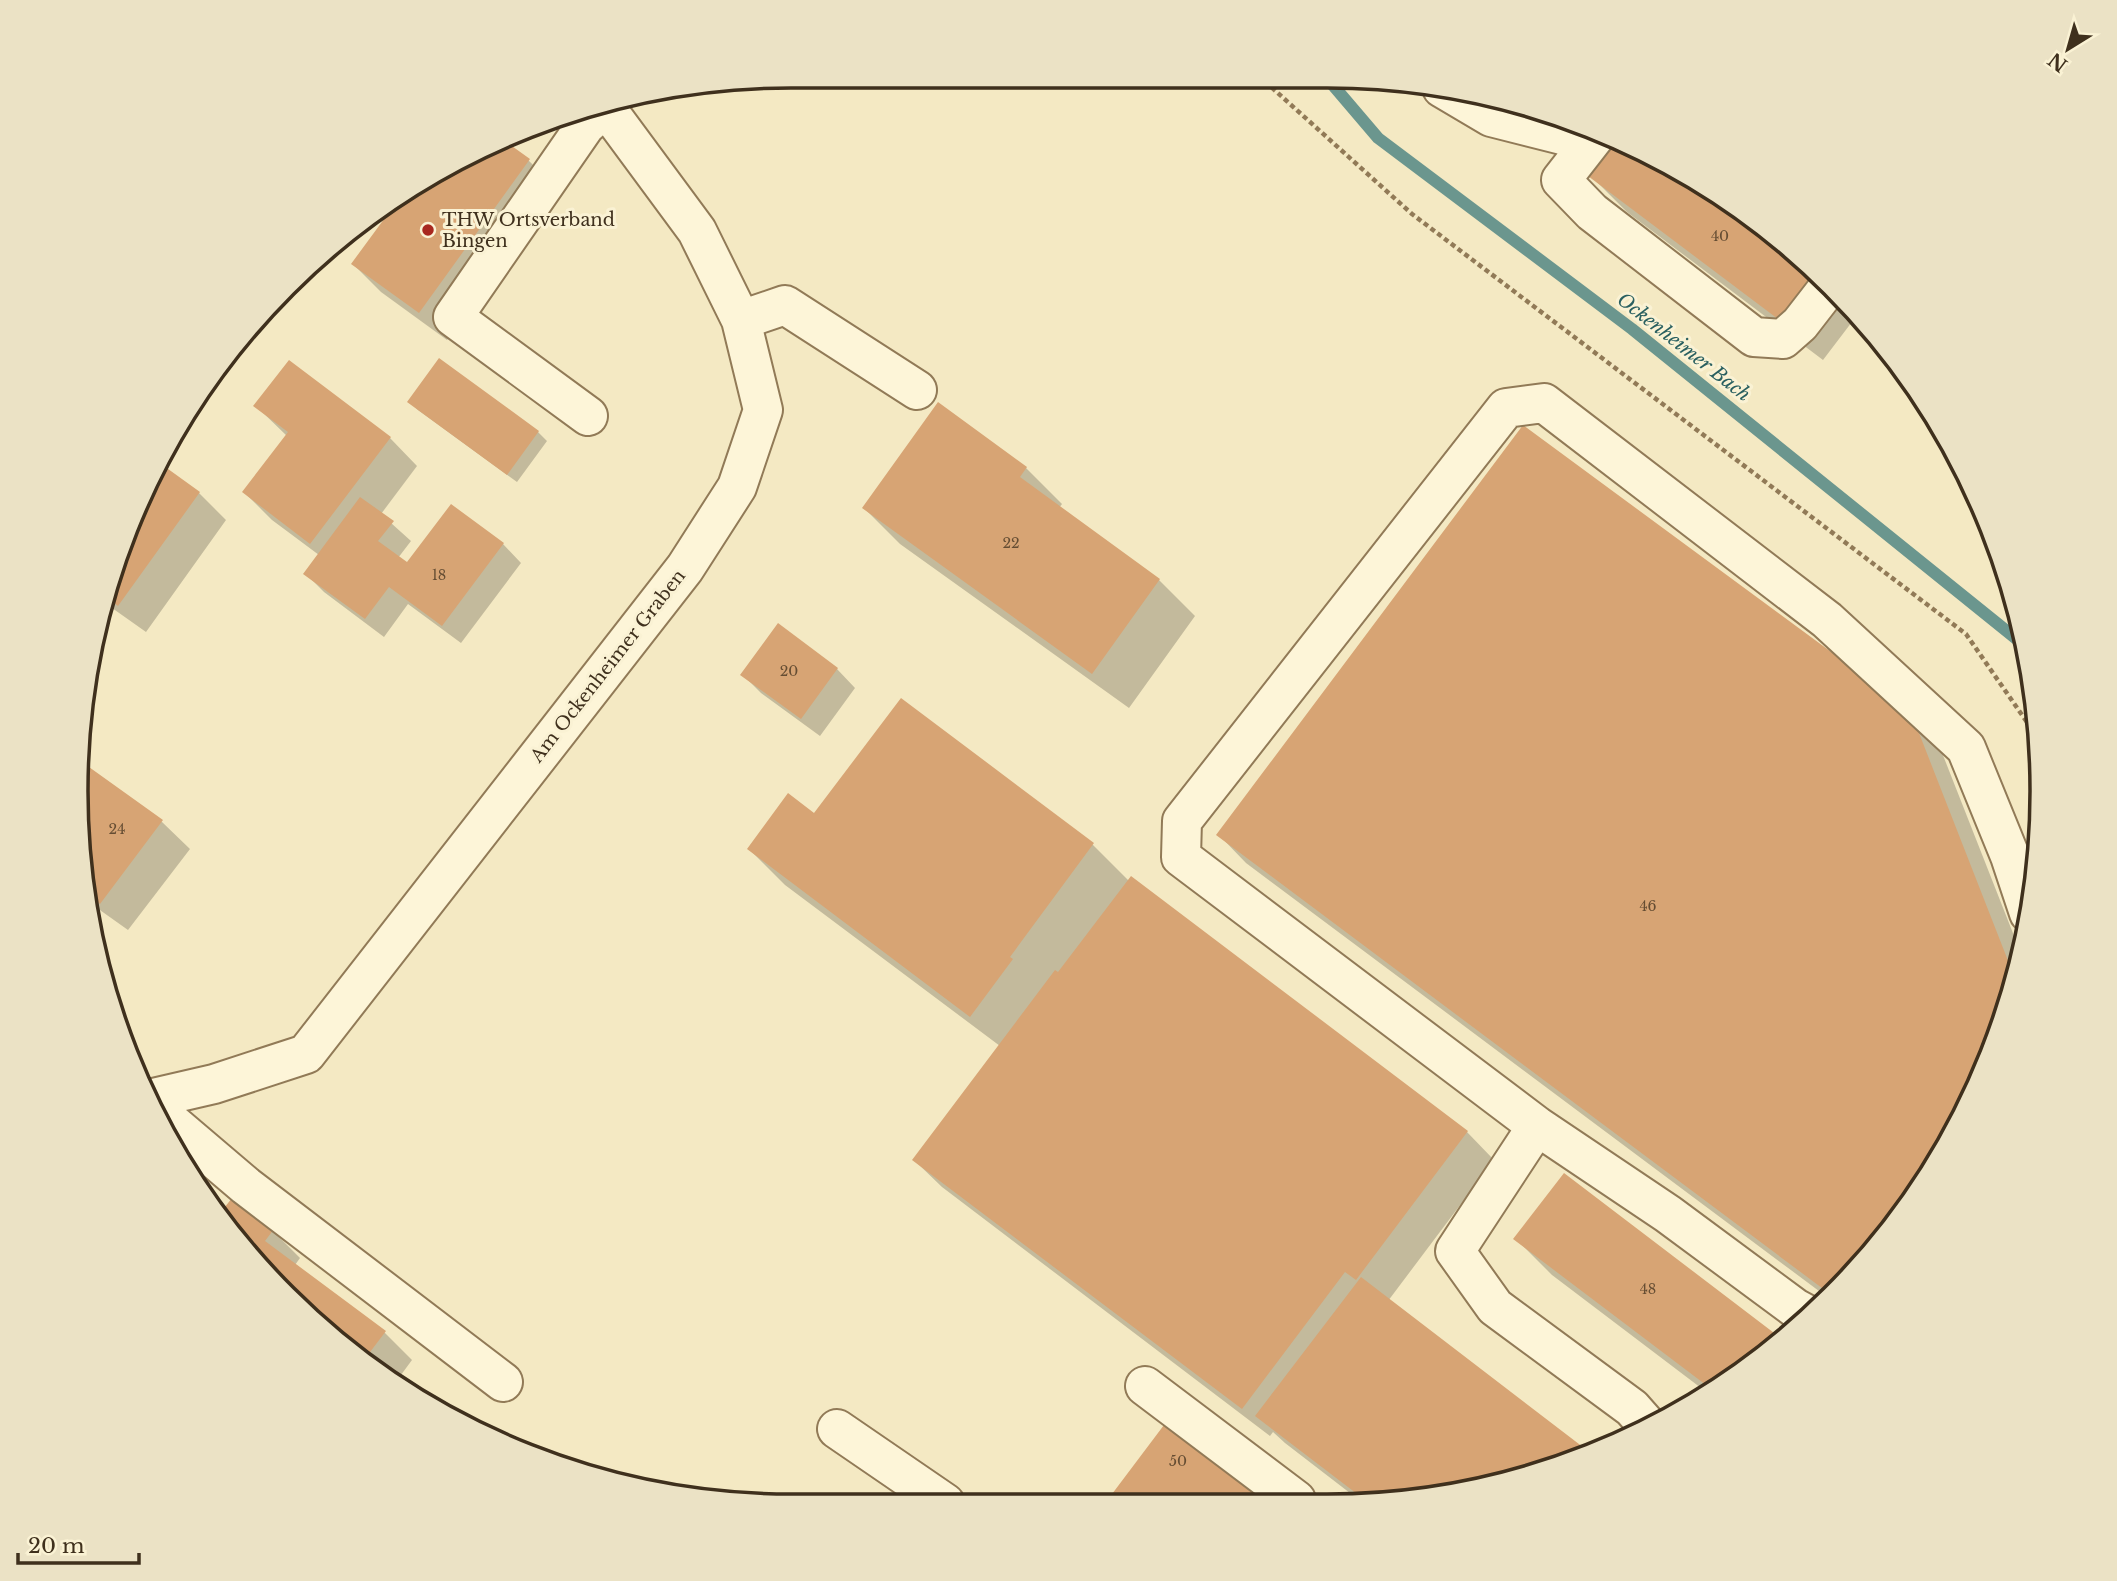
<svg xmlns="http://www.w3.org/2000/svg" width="2117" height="1581" viewBox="0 0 2117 1581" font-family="'Libre Baskerville',serif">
  <rect width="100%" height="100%" fill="#f4e9c3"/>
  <path fill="#0003" d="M 1619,139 L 1724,196 L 1832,284 L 1858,314 L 1823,360 L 1627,212 L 1591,176 Z
    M 503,142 L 529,161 L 557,188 L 447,340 L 381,292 L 353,264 L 406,192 L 433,171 Z
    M 439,360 L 538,432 L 547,441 L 517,482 L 418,410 L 409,401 Z
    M 256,406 L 390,438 L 417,466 L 381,514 L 411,541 L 398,558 L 408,565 L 503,544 L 521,563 L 461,643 L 408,604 L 384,637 L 324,592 L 305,573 L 319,555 L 272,520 L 244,492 L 287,436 Z
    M 1524,428 L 1937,740 L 2020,951 L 2004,1021 L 1946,1148 L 1864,1262 L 1827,1297 L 1246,863 L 1219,835 Z
    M 156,462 L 199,493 L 226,520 L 146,632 L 105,603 L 149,474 Z
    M 1026,468 L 1062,504 L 1059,508 L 1159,580 L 1195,616 L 1129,708 L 900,544 L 864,508 Z
    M 837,669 L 855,688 L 820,736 L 761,693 L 742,674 Z
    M 901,701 L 1093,845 L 1129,881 L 1467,1132 L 1494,1160 L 1388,1301 L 1420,1500 L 1359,1500 L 1285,1443 L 1273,1432 L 1270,1436 L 942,1187 L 914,1160 L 1000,1046 L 785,885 L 749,849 L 815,815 Z
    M 82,764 L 162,822 L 190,849 L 128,930 L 90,903 L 77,838 Z
    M 1564,1175 L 1781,1340 L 1762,1358 L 1705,1391 L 1552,1275 L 1516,1239 Z
    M 223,1226 L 273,1231 L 300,1258 L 295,1265 L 385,1333 L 412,1360 L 395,1383 L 319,1329 Z"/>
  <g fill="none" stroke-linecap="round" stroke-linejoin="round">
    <path stroke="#6b968e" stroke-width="12" d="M 1326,77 L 1378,138 L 1632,329 L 2024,645"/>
  </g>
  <path fill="#d7a474" d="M 1617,139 L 1724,196 L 1822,277 L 1786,325 L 1588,176 Z
    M 505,141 L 530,159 L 419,313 L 351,264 L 401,196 L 433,171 Z
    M 439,358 L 539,431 L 507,475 L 407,402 Z
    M 289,360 L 391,437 L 310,544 L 242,492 L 288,432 L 253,406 Z
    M 938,402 L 1027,467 L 1020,477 L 1160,579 L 1092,674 L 862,508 Z
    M 1523,425 L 1910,710 L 2014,976 L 2004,1021 L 1946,1148 L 1864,1262 L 1830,1294 L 1216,835 Z
    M 157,461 L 200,492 L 118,606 L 107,598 L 149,474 Z
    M 360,497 L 394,521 L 378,541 L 407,562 L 451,504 L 504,543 L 442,626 L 389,587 L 365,619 L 303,574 Z
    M 778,623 L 838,668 L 801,719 L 740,675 Z
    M 901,698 L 1094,843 L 1010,957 L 1013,959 L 970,1017 L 747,849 L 788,793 L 814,813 Z
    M 82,762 L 163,820 L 100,904 L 88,895 L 77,838 Z
    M 1131,876 L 1468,1131 L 1356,1280 L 1345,1272 L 1242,1409 L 912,1160 L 1055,970 L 1058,972 Z
    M 1564,1173 L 1782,1339 L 1762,1358 L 1710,1388 L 1513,1239 Z
    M 232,1198 L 274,1229 L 265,1241 L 386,1331 L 364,1360 L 319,1329 L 223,1226 L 217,1217 Z
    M 1361,1277 L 1592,1454 L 1420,1500 L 1365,1500 L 1255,1416 Z
    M 1167,1421 L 1273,1501 L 1106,1502 Z
    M 897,1494 L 909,1503 L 890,1503 Z"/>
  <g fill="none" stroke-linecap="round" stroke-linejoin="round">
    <g stroke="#917a57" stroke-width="42">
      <path id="minor" d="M 1442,88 L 1491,117 L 1590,142
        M 1600,130 L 1561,180 L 1592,212 L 1754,337 L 1783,339 L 1800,324 L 1831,284
        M 741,320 L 785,305 L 917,390
        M 588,416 L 453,317 L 585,126 L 606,107
        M 149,1099 L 214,1084 L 306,1054 L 685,568 L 737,487 L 763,410 L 741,320 L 697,231 L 601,101
        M 152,1106 L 246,1186 L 503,1382
        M 1537,1126 L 1455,1251 L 1495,1307 L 1632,1408 L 1647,1425
        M 1808,1315 L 1795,1308 L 1668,1214 L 1537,1126 L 1181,857 L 1182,821 L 1506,408 L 1544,403 L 1827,620 L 1966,748 L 2010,856 L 2029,913
        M 1145,1386 L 1296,1500
        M 837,1429 L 945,1503"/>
    </g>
    <path stroke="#917a57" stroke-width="4.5" stroke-dasharray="5 3.5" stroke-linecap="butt" d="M 1259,76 L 1412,214 L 1966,634 L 2040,741"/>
    <use href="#minor" stroke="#fdf5d8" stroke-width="38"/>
  </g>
  <circle fill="#a8281f" stroke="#faf2d4" stroke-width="2.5" cx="428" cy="230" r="7"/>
  <g text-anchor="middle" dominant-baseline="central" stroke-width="6" stroke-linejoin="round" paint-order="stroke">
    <g font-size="14" fill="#654d33">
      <text x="1720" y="236">40</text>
      <text x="1011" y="543">22</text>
      <text x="439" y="575">18</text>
      <text x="789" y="671">20</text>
      <text x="117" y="829">24</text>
      <text x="1648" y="906">46</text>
      <text x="1648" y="1289">48</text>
      <text x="1178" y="1461">50</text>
    </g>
    <g font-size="18" fill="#3f301d" stroke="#faf2d4" text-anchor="start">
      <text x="442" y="220">THW Ortsverband<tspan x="442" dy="21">Bingen</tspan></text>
    </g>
    <g font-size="18" fill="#3f301d" stroke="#faf2d4">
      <text transform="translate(608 666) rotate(-52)">Am Ockenheimer Graben</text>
    </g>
    <g font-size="19" font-style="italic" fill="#2a6060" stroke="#faf2d4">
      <text transform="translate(1684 347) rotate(38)">Ockenheimer Bach</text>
    </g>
  </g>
  <path d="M0 0H2117V1581H0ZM791 88H1327A703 703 0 0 1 2030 791V791A703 703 0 0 1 1327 1494H791A703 703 0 0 1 88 791V791A703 703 0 0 1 791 88Z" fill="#ebe2c5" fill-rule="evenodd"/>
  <path fill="none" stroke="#3f301d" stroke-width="3.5" d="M791 88H1327A703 703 0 0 1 2030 791V791A703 703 0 0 1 1327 1494H791A703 703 0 0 1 88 791V791A703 703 0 0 1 791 88Z"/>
  <g transform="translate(2068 49) rotate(217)" stroke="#faf2d4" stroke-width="5" paint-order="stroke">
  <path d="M0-5L12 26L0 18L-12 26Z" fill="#3f301d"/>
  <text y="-10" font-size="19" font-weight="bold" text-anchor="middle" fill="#3f301d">N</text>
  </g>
  <path d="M18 1553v10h121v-10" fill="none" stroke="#3f301d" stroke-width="3.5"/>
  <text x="28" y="1553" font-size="21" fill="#3f301d" stroke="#faf2d4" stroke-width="5" paint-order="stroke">20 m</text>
</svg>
